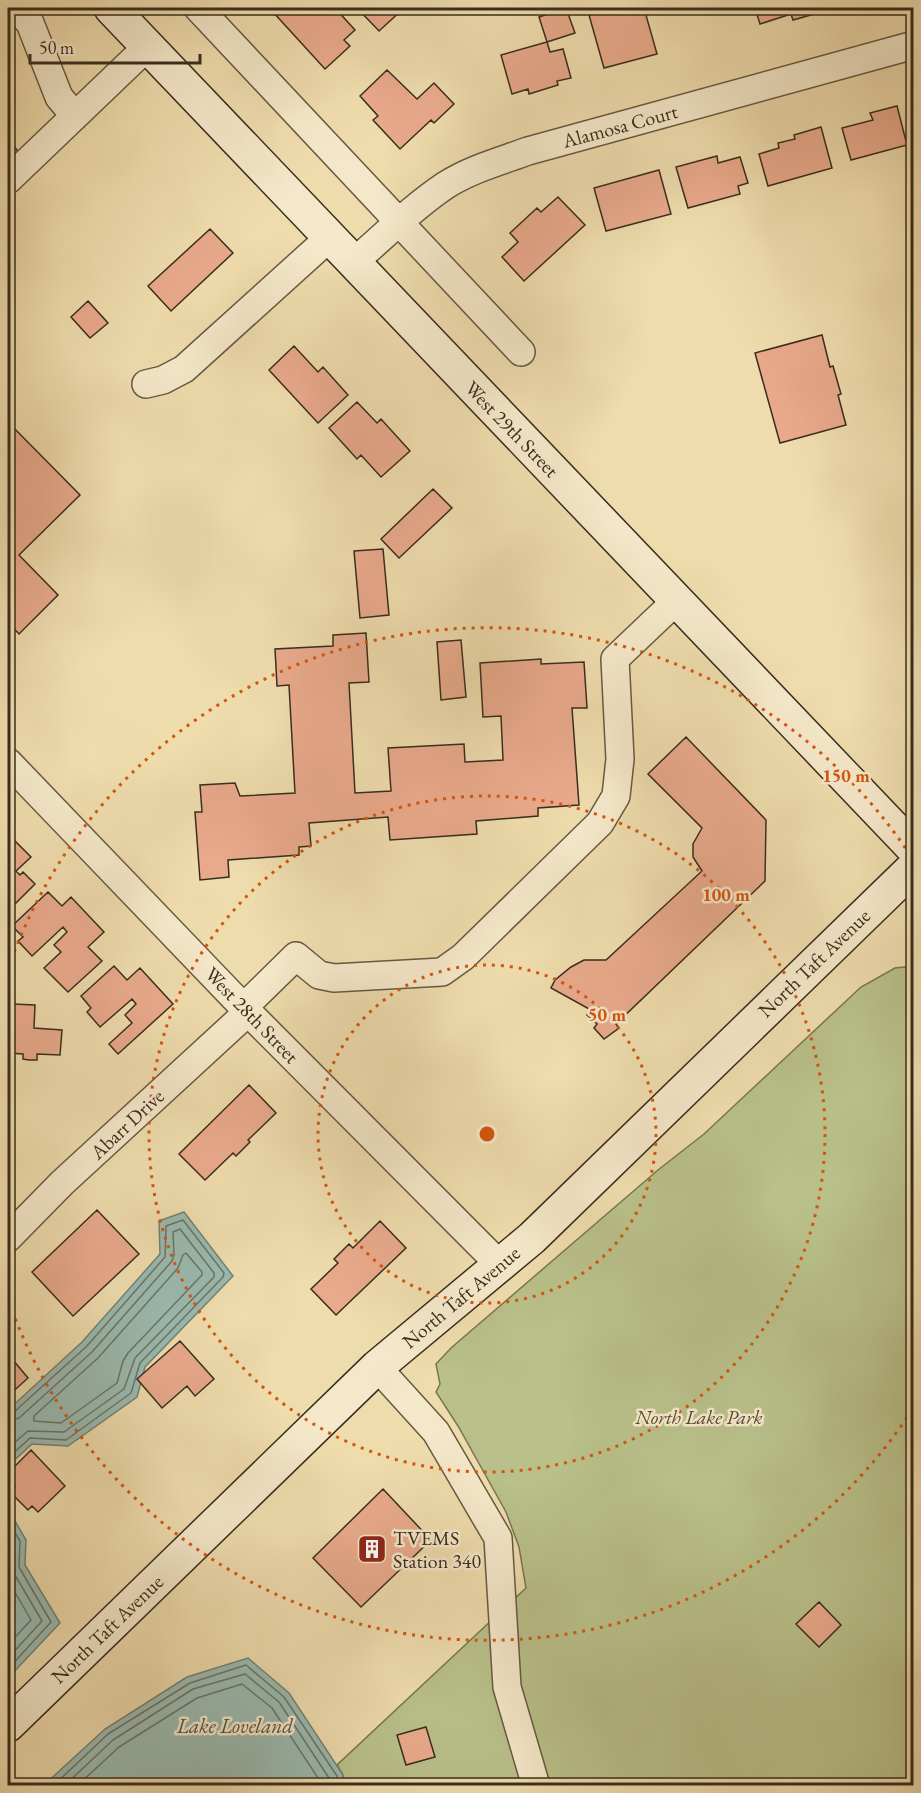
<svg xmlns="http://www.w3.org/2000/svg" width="921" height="1793" viewBox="0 0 921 1793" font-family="'EB Garamond',serif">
  <rect width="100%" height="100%" fill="#efdcad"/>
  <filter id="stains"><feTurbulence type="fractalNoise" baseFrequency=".00333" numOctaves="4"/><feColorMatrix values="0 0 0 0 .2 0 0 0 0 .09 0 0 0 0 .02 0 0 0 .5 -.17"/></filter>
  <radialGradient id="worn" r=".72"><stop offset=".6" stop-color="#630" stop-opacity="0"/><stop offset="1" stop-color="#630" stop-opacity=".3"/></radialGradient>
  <path fill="#b9c08a" stroke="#787654" stroke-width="1.5" d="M 913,966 L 913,1785 L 343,1786 L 343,1775 L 337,1765 L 526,1588 L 519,1547 L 506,1512 L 458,1426 L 436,1392 L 440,1384 L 436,1364 L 451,1348 L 658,1170 L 704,1134 L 861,987 L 895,968 Z"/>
  <path fill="#9abab0" stroke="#738276" stroke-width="1.5" d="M 184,1212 L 233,1276 L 145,1367 L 137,1397 L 68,1446 L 32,1444 L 8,1466 L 8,1410 L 82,1342 L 160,1254 L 159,1221 Z
    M 8,1509 L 26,1540 L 25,1565 L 60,1623 L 8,1678 Z
    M 248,1658 L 289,1693 L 343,1775 L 343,1785 L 44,1785 L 105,1729 L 187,1677 Z"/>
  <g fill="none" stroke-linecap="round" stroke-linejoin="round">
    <path stroke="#697467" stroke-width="1.5" d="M 186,1253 L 202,1272 L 202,1275 L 128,1353 L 123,1361 L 117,1383 L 61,1423 L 34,1421 L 34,1416 L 98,1358 L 178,1268 L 183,1255 Z
      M 8,1414 L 14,1412 L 87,1346 L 165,1257 L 166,1226 L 183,1220 L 224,1273 L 223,1277 L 140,1363 L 131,1393 L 66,1440 L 30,1438 L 8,1458
      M 8,1421 L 19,1418 L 92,1352 L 172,1261 L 174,1255 L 173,1232 L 180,1229 L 214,1273 L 214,1277 L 135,1358 L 124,1389 L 64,1432 L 28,1431 L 8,1448
      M 8,1521 L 20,1541 L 19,1567 L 51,1622 L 8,1669
      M 8,1535 L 12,1544 L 12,1570 L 42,1621 L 8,1658
      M 8,1580 L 31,1620 L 8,1645
      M 53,1786 L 108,1734 L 190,1683 L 246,1665 L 284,1697 L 337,1776 L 337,1786
      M 64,1786 L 113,1740 L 193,1689 L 245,1674 L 279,1702 L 329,1778 L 329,1786
      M 77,1786 L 119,1747 L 197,1698 L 242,1684 L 272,1708 L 320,1781 L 320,1786"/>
  </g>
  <path fill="#e9aa8c" stroke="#382d1e" stroke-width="1.5" d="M 278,8 L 335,8 L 355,30 L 344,40 L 350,46 L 325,69 L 273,12 Z
    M 357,8 L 402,8 L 403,9 L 379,31 Z
    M 566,8 L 575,33 L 547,42 L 539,17 Z
    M 613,8 L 614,14 L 644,8 L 657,54 L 604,68 L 589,15 Z
    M 755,8 L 816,8 L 818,13 L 793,20 L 791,14 L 760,24 Z
    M 547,42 L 550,52 L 563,49 L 571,78 L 557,81 L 558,85 L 529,94 L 528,89 L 512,94 L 501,55 Z
    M 387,70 L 417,99 L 434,83 L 454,104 L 434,123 L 431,120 L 400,149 L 373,120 L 378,116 L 360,96 Z
    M 897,106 L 907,145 L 851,160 L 842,128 L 873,120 L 870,113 Z
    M 821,127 L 832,168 L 768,186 L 759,154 L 779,148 L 778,143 L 795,139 L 794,135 Z
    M 8,140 L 18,151 L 8,161 Z
    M 717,156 L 718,163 L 740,157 L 748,183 L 738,186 L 740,194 L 688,208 L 676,167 Z
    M 659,170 L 671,214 L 606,231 L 594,188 Z
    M 558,197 L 585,225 L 524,281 L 502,257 L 518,242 L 510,233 L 537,208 L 541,212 Z
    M 210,229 L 233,253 L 171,311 L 148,286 Z
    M 88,301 L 108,323 L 90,338 L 71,317 Z
    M 822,335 L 830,367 L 833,366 L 841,394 L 838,395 L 846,425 L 780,443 L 755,353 Z
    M 294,346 L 318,372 L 323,367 L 348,395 L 318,423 L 269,370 Z
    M 357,402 L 377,423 L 381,419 L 410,451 L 381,477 L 361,455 L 357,459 L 329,428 Z
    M 8,422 L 80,495 L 19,555 L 58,595 L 19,634 L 8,622 Z
    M 433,489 L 452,508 L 399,558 L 381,539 Z
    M 383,549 L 389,615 L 360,618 L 354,551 Z
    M 366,633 L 369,682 L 349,683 L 355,793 L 391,791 L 388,748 L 464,744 L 465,762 L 503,760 L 501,716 L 483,717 L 480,663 L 541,659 L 541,664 L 584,662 L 587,708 L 572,708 L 579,805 L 538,808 L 538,816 L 476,821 L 477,834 L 390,840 L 388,817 L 309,823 L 311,846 L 299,847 L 299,855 L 228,860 L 229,877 L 200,880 L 195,812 L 202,812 L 200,785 L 235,783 L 240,796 L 295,793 L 289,685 L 277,686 L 275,649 L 333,646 L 333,635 Z
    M 461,640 L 466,697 L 441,700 L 437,642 Z
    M 686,737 L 766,820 L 765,881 L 616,1024 L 619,1028 L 604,1039 L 594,1028 L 597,1024 L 587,1015 L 591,1010 L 551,988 L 555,980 L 571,967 L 584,960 L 606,960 L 702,871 L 693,857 L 693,844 L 702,828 L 648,774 Z
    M 15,841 L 31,857 L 16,871 L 20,875 L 23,872 L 35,884 L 8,911 L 8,848 Z
    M 48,892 L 62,906 L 71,897 L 104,932 L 88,947 L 102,961 L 68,992 L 44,968 L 61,952 L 54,945 L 67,932 L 63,927 L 32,956 L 18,941 L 23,937 L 12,926 Z
    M 114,966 L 127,980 L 140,968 L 173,1004 L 118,1054 L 109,1044 L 132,1023 L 125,1015 L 136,1004 L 132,999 L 100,1027 L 87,1012 L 91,1008 L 81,996 Z
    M 12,1004 L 35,1005 L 34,1028 L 62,1030 L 60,1055 L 37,1054 L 37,1060 L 29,1060 L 23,1059 L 23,1054 L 8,1053 L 8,1032 L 12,1033 L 13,1027 Z
    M 249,1085 L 276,1113 L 248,1140 L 250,1142 L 236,1156 L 233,1153 L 205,1180 L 179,1154 Z
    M 97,1210 L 139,1254 L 73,1316 L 32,1272 Z
    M 380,1221 L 406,1248 L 336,1315 L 311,1289 L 338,1263 L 334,1259 L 349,1244 L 353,1248 Z
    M 180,1341 L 214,1379 L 195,1396 L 187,1386 L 162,1408 L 137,1379 Z
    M 8,1354 L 28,1378 L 8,1396 Z
    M 31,1450 L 65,1486 L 38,1512 L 32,1506 L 28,1510 L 10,1492 L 15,1487 L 8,1479 L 8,1473 Z
    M 383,1489 L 431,1540 L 361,1607 L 313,1558 Z
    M 819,1602 L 841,1625 L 819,1647 L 796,1624 Z
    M 426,1727 L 435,1757 L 406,1765 L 397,1735 Z"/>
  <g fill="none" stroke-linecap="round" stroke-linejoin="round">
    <g stroke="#665942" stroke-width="30">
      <path id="minor" d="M 16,8 L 30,23 L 59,97 L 75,116
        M 198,8 L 521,352
        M 8,180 L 148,46
        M 354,262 C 384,236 413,207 446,185 C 471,169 501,161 528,151 L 914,45
        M 146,384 L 163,380 L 184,369 L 330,237
        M 8,762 L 248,1012 L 500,1265
        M 243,1008 L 296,956 L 319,975 L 334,978 L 442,972 L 463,957 L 600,823 L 616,796 L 620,759 L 615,659 L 676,601
        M 8,1238 L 62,1183 L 248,1012
        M 377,1367 L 436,1432 L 498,1538 L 507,1687 L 536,1786"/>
    </g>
    <g stroke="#382d1e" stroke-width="36">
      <path id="secondary" d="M 111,8 L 914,849
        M 8,1725 L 377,1367 L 532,1238 L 914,867"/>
    </g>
    <use href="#minor" stroke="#f5e8ca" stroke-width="27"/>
    <use href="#secondary" stroke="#f5e8ca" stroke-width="33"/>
  </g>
  <g fill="none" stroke="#d6550e" stroke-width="3" stroke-dasharray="3 6">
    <circle cx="487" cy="1134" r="169"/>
    <circle cx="487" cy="1134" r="338"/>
    <path d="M912 1410A507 507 0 0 1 8 1299M8 969A507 507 0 0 1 912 858"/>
  </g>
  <defs>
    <g id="building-square" transform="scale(1.5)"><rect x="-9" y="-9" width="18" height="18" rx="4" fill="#8f2418" stroke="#f5e8ca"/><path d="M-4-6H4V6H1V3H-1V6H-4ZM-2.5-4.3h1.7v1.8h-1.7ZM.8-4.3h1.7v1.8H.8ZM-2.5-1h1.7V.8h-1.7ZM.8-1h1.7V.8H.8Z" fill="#fff"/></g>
  </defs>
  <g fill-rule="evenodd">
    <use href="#building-square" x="372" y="1549"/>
  </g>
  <g text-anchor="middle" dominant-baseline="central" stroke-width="5" stroke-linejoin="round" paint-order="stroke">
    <g font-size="20" fill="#382d1e" stroke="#f5e8ca">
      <text transform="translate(620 126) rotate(-15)">Alamosa Court</text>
      <text transform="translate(512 429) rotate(46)">West 29th Street</text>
      <text transform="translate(814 963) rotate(-44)">North Taft Avenue</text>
      <text transform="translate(252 1015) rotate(46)">West 28th Street</text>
      <text transform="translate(127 1124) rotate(-43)">Abarr Drive</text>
      <text transform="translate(461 1297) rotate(-40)">North Taft Avenue</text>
      <text transform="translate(107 1629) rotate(-44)">North Taft Avenue</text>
    </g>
    <g font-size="20" font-style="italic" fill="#524a34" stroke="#f5e8ca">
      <text x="699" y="1417">North Lake Park</text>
    </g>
    <g font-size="20" fill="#382d1e" stroke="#f5e8ca" text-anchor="start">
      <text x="393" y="1538">TVEMS<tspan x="393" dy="23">Station 340</tspan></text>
    </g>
    <g font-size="21" font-style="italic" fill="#505042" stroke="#f5e8ca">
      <text x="235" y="1725">Lake Loveland</text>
    </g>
  </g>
  <circle cx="487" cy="1134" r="9" fill="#d6550e" stroke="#f5e8ca" stroke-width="3"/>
  <g font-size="18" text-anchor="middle" font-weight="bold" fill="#d6550e" stroke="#f5e8ca" stroke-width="5" stroke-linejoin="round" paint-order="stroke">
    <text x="846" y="782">150 m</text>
    <text x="726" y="901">100 m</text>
    <text x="607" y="1021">50 m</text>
  </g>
  <rect width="921" height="1793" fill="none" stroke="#efdcad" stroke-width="30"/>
  <rect x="9" y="9" width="903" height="1775" fill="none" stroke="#382d1e" stroke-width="3"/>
  <rect x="15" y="15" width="891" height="1763" fill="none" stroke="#382d1e" stroke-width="1.5"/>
  <path d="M30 54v9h170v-9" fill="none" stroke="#382d1e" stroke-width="3"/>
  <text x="39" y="54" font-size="18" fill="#382d1e" stroke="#f5e8ca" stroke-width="4.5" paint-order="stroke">50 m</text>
  <rect width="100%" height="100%" filter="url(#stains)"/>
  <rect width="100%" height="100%" fill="url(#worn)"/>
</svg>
